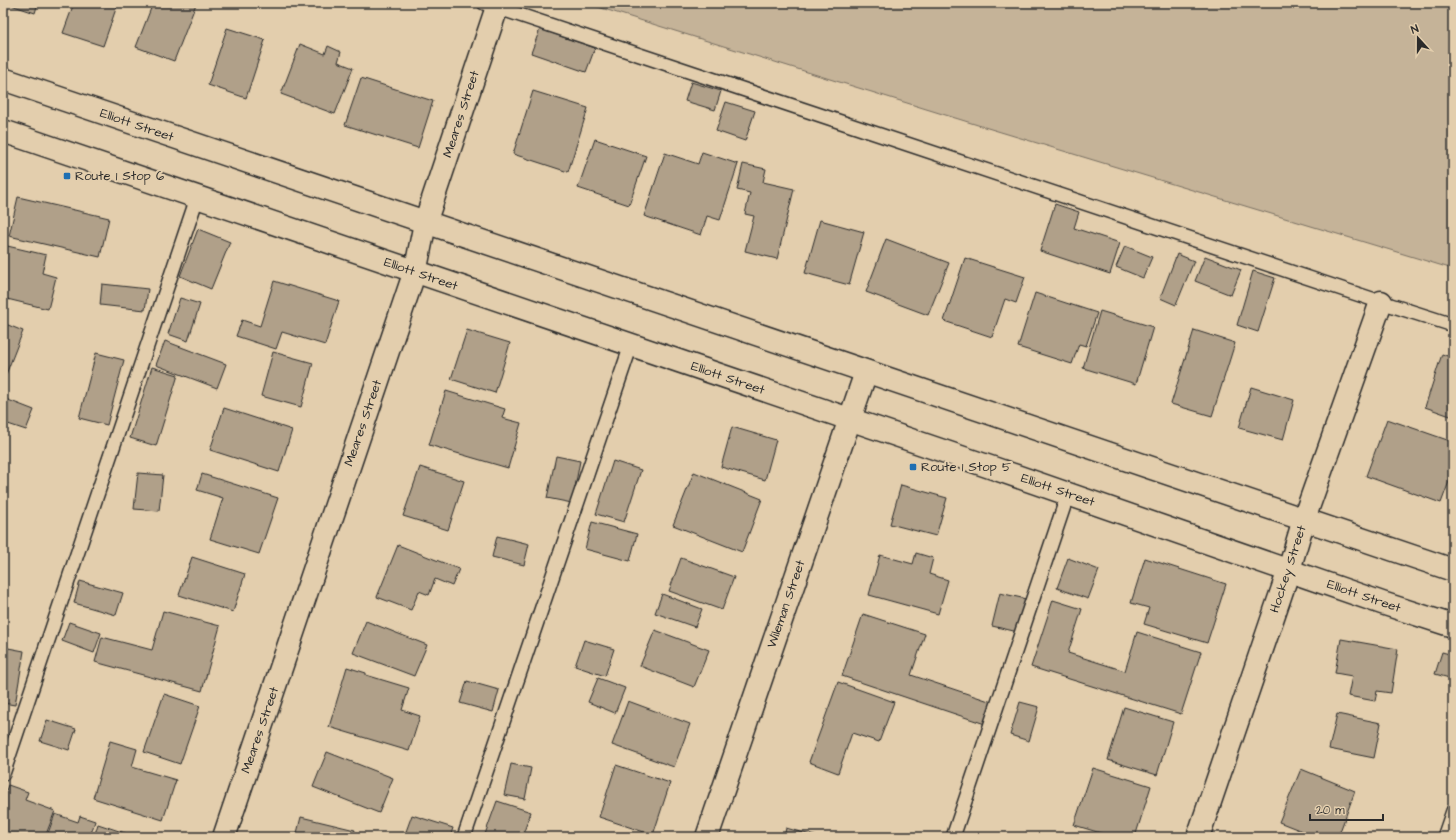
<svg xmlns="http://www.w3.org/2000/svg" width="1456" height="840" viewBox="0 0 1456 840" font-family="'Architects Daughter',sans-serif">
  <rect width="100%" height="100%" fill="#e3cead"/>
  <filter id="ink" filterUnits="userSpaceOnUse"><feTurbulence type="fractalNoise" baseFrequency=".025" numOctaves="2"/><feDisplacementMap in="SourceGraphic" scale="8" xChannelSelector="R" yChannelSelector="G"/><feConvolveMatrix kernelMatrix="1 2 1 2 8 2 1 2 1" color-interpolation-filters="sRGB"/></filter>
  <g filter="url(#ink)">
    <path fill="#c5b398" stroke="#786f62" d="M 585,3 L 1453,3 L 1453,269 L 981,126 Z"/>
    <path fill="#b0a089" stroke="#2b2b2b" d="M 5,3 L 38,3 L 35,13 Z
      M 74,3 L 118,3 L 103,46 L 63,33 Z
      M 153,3 L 196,4 L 174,61 L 136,47 Z
      M 227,28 L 265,40 L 246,98 L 208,85 Z
      M 540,29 L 595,48 L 586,72 L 531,53 Z
      M 300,44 L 325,54 L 328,46 L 341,52 L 338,62 L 353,68 L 335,114 L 281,94 Z
      M 361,78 L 433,101 L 418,148 L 345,125 Z
      M 691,82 L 721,91 L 715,110 L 685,101 Z
      M 533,91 L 588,108 L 568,172 L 513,154 Z
      M 726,102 L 755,111 L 745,141 L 716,131 Z
      M 595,139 L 646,156 L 629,205 L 578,188 Z
      M 702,152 L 738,164 L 720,220 L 707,216 L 701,235 L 644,216 L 665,153 L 698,164 Z
      M 743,164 L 766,169 L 763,182 L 794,189 L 777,259 L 745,251 L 754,216 L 745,214 L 750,193 L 737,190 Z
      M 18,197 L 109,218 L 100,257 L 9,236 Z
      M 1055,204 L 1079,212 L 1074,228 L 1120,243 L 1110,274 L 1040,251 Z
      M 820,220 L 864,232 L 849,285 L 805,273 Z
      M 198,229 L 230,242 L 211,289 L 180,276 Z
      M 886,239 L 949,263 L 928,315 L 866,292 Z
      M 3,245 L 46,255 L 42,273 L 56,277 L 48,309 L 3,298 Z
      M 1125,246 L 1152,257 L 1143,278 L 1116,267 Z
      M 1177,254 L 1194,261 L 1176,305 L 1160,298 Z
      M 1205,256 L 1241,270 L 1231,295 L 1195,281 Z
      M 965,258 L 1025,277 L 1016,303 L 1005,299 L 992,337 L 944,321 Z
      M 1253,271 L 1275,278 L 1258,332 L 1237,325 Z
      M 274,281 L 339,301 L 325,345 L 282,332 L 276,349 L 236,336 L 242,320 L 260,326 Z
      M 102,284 L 148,289 L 145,310 L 100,305 Z
      M 1035,293 L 1097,313 L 1086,346 L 1079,344 L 1072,364 L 1018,347 Z
      M 180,298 L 200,304 L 188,341 L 168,334 Z
      M 1100,311 L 1153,327 L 1136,384 L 1083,368 Z
      M 3,323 L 23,331 L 3,382 Z
      M 467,330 L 510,343 L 495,393 L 451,379 Z
      M 1194,330 L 1235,343 L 1212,416 L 1171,404 Z
      M 165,341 L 226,364 L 217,388 L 156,365 Z
      M 273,352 L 313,363 L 301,407 L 261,396 Z
      M 96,353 L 124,360 L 107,425 L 79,418 Z
      M 1442,354 L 1453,358 L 1453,417 L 1425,407 Z
      M 152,367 L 178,375 L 156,446 L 130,438 Z
      M 1251,387 L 1294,400 L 1283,440 L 1239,428 Z
      M 446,391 L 505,409 L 502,418 L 521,423 L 508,468 L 429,445 Z
      M 3,398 L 34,410 L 26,430 L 5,423 L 3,428 Z
      M 224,408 L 292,430 L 279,472 L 210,450 Z
      M 1387,419 L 1453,442 L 1453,471 L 1441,503 L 1366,476 Z
      M 732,427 L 776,440 L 765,480 L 721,467 Z
      M 556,456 L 580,461 L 572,503 L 547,498 Z
      M 613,461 L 641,470 L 624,522 L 596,514 Z
      M 420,467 L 464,481 L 448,530 L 403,516 Z
      M 694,472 L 762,499 L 742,552 L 673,525 Z
      M 138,473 L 163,475 L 159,511 L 134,509 Z
      M 202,474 L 278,498 L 259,554 L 210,539 L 223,498 L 197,490 Z
      M 901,485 L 947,498 L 936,536 L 890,524 Z
      M 592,522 L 637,534 L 630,561 L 585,549 Z
      M 497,536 L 529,544 L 524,565 L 492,557 Z
      M 398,545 L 459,569 L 452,586 L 435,579 L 429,595 L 419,591 L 411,610 L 377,597 Z
      M 916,553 L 933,558 L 929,574 L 948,580 L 938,614 L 869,595 L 880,555 L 913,564 Z
      M 192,557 L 245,574 L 233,612 L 179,595 Z
      M 681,558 L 734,577 L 722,610 L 669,591 Z
      M 1068,558 L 1099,570 L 1088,599 L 1057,588 Z
      M 1145,558 L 1226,584 L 1207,643 L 1144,624 L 1149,608 L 1131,603 Z
      M 80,581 L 123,593 L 116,615 L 74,603 Z
      M 1000,593 L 1026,599 L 1018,632 L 992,626 Z
      M 662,594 L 702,609 L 695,627 L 655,613 Z
      M 1053,600 L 1082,609 L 1068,653 L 1125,671 L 1137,632 L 1201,652 L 1181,714 L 1031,667 Z
      M 163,611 L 220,626 L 202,691 L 95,662 L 102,637 L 152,650 Z
      M 863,614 L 925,634 L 911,675 L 992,702 L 985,724 L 842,676 Z
      M 366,621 L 427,645 L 414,676 L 353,653 Z
      M 69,622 L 101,633 L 94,653 L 62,641 Z
      M 655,630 L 709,650 L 694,687 L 640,666 Z
      M 1341,639 L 1398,649 L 1391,693 L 1377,691 L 1375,701 L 1348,696 L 1352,676 L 1335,673 Z
      M 584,640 L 614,649 L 605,676 L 575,666 Z
      M 3,647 L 24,651 L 15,705 L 3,703 Z
      M 1442,652 L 1453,655 L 1453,679 L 1435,674 Z
      M 347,667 L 366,673 L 366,675 L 409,688 L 402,710 L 420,716 L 409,751 L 329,727 Z
      M 598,678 L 625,688 L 615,713 L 588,702 Z
      M 467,681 L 499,690 L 493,712 L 460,703 Z
      M 838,682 L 894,702 L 879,742 L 852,733 L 838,773 L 809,762 Z
      M 164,694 L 200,706 L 180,764 L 144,752 Z
      M 628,701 L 690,724 L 674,767 L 612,745 Z
      M 1020,702 L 1039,707 L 1029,741 L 1010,735 Z
      M 1124,707 L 1173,722 L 1157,775 L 1108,760 Z
      M 1337,714 L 1381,723 L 1374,758 L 1329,749 Z
      M 47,720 L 76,729 L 69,750 L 40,741 Z
      M 110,741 L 137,749 L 132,767 L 176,780 L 163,820 L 93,798 Z
      M 327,752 L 393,778 L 379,813 L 313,787 Z
      M 511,764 L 531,768 L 525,799 L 504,795 Z
      M 616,765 L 670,783 L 653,835 L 599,817 Z
      M 1093,768 L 1151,786 L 1135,837 L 1114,837 L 1074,825 Z
      M 1301,769 L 1355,791 L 1338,837 L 1317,837 L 1279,822 Z
      M 8,785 L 28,792 L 25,800 L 55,811 L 45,837 L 3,837 L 3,799 Z
      M 497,801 L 531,812 L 522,837 L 484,837 Z
      M 55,814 L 78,822 L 80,816 L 95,821 L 90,837 L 47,836 Z
      M 412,815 L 453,828 L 450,837 L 404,837 Z
      M 301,817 L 355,830 L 353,837 L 296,837 Z
      M 98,824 L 137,837 L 94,837 Z
      M 786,828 L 818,837 L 784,837 Z"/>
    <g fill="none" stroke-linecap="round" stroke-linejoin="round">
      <g stroke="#2b2b2b" stroke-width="16">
        <path id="service" d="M 484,3 L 1381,302 L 1453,325
          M 3,774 L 197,198
          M 464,837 L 631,345
          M 953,837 L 1068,494
          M 1444,837 L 1453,811"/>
      </g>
      <g stroke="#2b2b2b" stroke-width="25">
        <path id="minor" d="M 224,837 L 416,268 L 425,223 L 497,7
          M 707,837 L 866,372
          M 1198,837 L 1289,570 L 1304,519 L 1381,302"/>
      </g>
      <g stroke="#2b2b2b" stroke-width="25">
        <path id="secondary" d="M 3,79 L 1453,570
          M 3,131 L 993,468 L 1382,603 L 1453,626"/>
      </g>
      <use href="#service" stroke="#e3cead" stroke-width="13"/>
      <use href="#minor" stroke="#e3cead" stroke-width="22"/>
      <use href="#secondary" stroke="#e3cead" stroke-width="22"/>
    </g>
  </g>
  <g fill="#1f6fb2" stroke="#e3cead" stroke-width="1.5">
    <rect x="63" y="172" width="8" height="8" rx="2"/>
    <rect x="909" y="463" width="8" height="8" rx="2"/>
  </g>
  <g text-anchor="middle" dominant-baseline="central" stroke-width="4" stroke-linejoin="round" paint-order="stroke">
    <g font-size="13" fill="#2b2b2b" stroke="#e3cead">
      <text transform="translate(461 114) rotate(-72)">Meares Street</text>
      <text transform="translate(137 125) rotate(19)">Elliott Street</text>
      <text transform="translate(421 274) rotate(19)">Elliott Street</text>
      <text transform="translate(728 378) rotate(19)">Elliott Street</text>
      <text transform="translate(363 423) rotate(-71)">Meares Street</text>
      <text transform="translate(1058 490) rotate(19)">Elliott Street</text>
      <text transform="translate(1288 569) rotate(-72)">Hockey Street</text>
      <text transform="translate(1364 596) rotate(19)">Elliott Street</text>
      <text transform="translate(786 604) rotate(-71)">Wileman Street</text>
      <text transform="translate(260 730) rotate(-71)">Meares Street</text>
    </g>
    <g font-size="13" fill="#2b2b2b" stroke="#e3cead" text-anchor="start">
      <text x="75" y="176">Route 1 Stop 6</text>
      <text x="921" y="467">Route 1 Stop 5</text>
    </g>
  </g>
  <rect width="1456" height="840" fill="none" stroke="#e3cead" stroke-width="16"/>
  <rect x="8" y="8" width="1440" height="824" fill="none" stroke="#2b2b2b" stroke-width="1.5" filter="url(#ink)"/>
  <g transform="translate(1418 38) rotate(339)" stroke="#e3cead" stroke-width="3" paint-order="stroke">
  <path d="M0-3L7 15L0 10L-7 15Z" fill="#2b2b2b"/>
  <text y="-6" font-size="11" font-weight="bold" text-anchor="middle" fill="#2b2b2b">N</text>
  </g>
  <path d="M1310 814v6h73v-6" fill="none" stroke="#2b2b2b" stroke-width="2"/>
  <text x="1316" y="814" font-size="12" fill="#2b2b2b" stroke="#e3cead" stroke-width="3" paint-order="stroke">20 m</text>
</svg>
